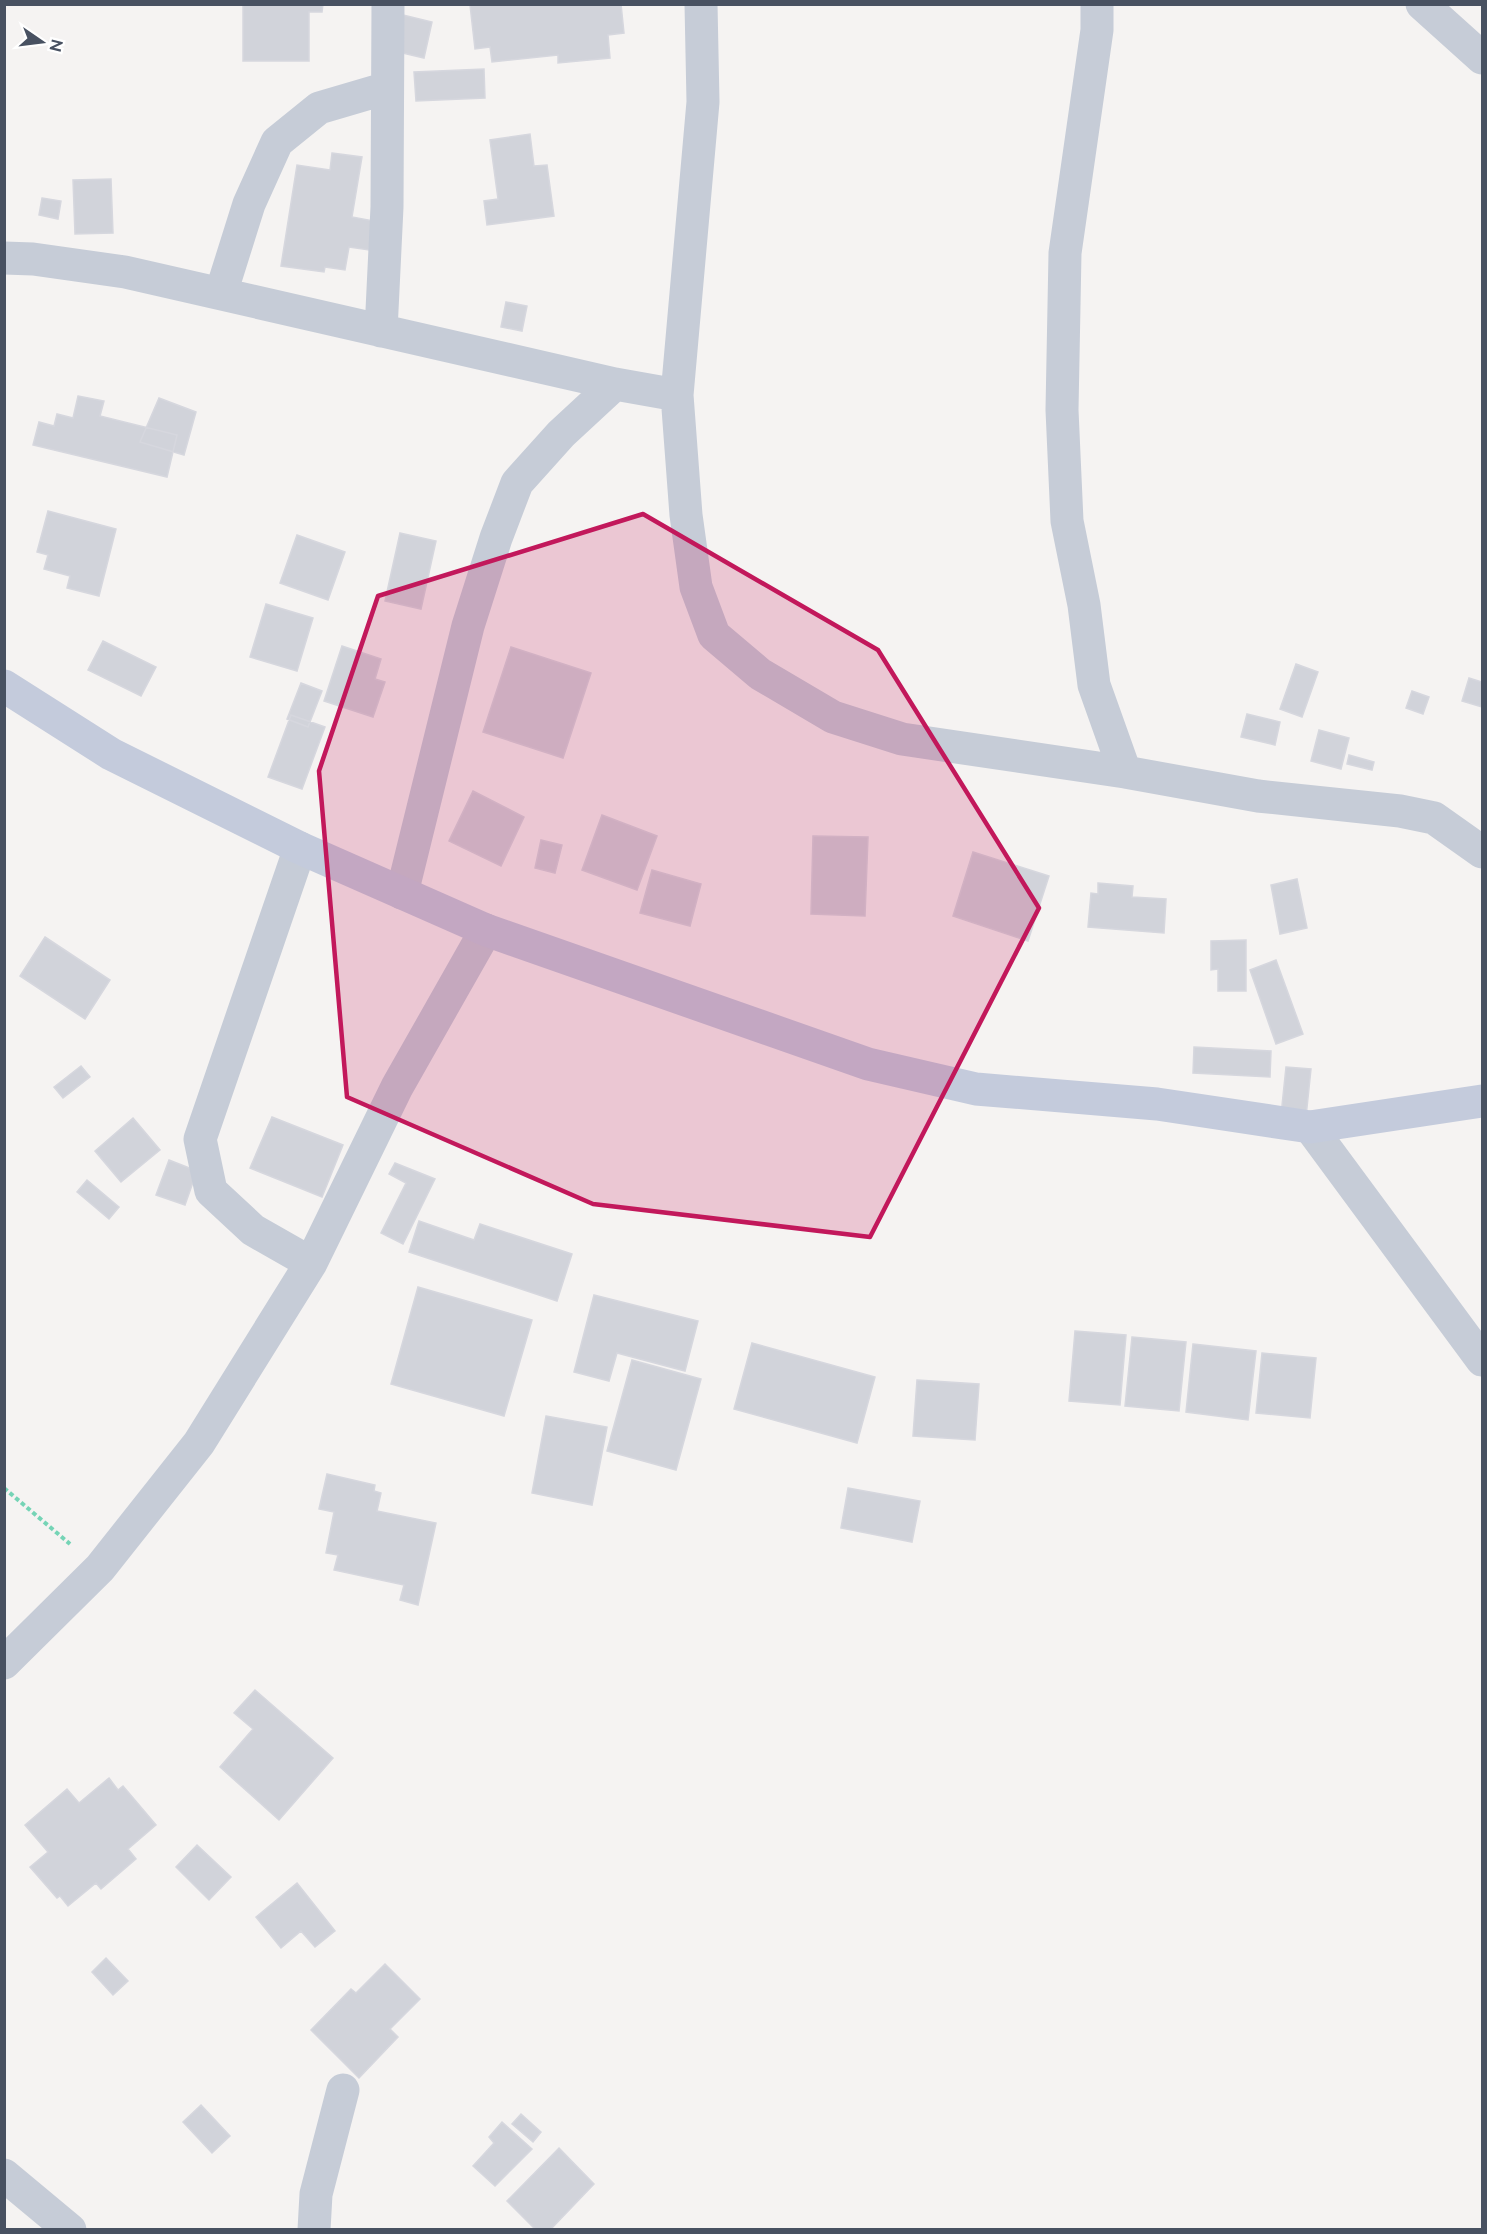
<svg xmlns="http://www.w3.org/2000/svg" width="1487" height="2234" viewBox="0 0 1487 2234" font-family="Raleway,sans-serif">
  <rect width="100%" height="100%" fill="#f5f3f2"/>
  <path fill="#d1d3da" stroke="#d6d7de" stroke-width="1.5" d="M 243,4 L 323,4 L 322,12 L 309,12 L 309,61 L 243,61 Z
    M 621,4 L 624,33 L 608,35 L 610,58 L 558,63 L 558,55 L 492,62 L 490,47 L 475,49 L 470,5 Z
    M 403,15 L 432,22 L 424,58 L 394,51 Z
    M 484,69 L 485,98 L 416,101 L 414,72 Z
    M 530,134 L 534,166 L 547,165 L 554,216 L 487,225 L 484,201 L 498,199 L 490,140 Z
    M 332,153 L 362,157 L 352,217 L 374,221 L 369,250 L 349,247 L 345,270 L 325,267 L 324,272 L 281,266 L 297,165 L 330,170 Z
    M 111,179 L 113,233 L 75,234 L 73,180 Z
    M 42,198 L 61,201 L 58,219 L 39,215 Z
    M 506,302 L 527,306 L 522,331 L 501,327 Z
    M 78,396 L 104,401 L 100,416 L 177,435 L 167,477 L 33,445 L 39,422 L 54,426 L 57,414 L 73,418 Z
    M 159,398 L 196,412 L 184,455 L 140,442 Z
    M 48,511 L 116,529 L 99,596 L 67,588 L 70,576 L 44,569 L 48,555 L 37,552 Z
    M 400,533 L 436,541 L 421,609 L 385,601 Z
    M 297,535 L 345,552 L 328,600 L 280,583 Z
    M 266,604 L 313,618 L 297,671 L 250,657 Z
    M 103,641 L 156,667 L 141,696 L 88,670 Z
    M 342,646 L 381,659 L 375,679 L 385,682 L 373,717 L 324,701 Z
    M 511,647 L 591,673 L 563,758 L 483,732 Z
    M 1296,664 L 1318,672 L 1302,717 L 1280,709 Z
    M 1469,678 L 1482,682 L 1482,707 L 1462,701 Z
    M 301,683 L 322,691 L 308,727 L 287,719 Z
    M 1412,691 L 1429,697 L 1423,714 L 1406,708 Z
    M 1247,714 L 1280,722 L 1275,745 L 1241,737 Z
    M 291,715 L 325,727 L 302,789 L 268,777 Z
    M 1319,730 L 1349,738 L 1341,769 L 1311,761 Z
    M 1349,755 L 1374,762 L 1372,770 L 1347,764 Z
    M 473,791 L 524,817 L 501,866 L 449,841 Z
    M 602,815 L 657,836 L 637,890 L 582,870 Z
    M 813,836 L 868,837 L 865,916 L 811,914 Z
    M 541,840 L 562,845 L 555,873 L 535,868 Z
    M 973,852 L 1049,876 L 1028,941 L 953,916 Z
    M 652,870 L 701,884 L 690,926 L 640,913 Z
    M 1297,879 L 1307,928 L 1280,934 L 1271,885 Z
    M 1098,883 L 1133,886 L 1132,897 L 1166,899 L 1164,933 L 1088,927 L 1091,893 L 1098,894 Z
    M 45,937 L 110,980 L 85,1019 L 20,976 Z
    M 1246,940 L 1246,991 L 1218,991 L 1218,969 L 1211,970 L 1211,941 Z
    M 1276,960 L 1303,1034 L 1276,1044 L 1250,970 Z
    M 1194,1047 L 1271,1051 L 1270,1077 L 1193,1073 Z
    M 81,1066 L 90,1077 L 63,1098 L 54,1087 Z
    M 1286,1067 L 1311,1069 L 1306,1117 L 1281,1115 Z
    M 272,1117 L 343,1145 L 322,1197 L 250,1168 Z
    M 133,1118 L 160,1150 L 121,1182 L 95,1151 Z
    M 169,1160 L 197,1171 L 185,1205 L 156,1195 Z
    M 395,1163 L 435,1179 L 403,1244 L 381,1233 L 406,1183 L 389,1174 Z
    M 87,1180 L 119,1207 L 109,1219 L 77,1192 Z
    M 419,1221 L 474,1240 L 480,1224 L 572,1254 L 557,1301 L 409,1252 Z
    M 418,1287 L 532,1320 L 504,1416 L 391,1384 Z
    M 594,1295 L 698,1321 L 685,1371 L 617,1353 L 609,1381 L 574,1372 Z
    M 1075,1331 L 1126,1335 L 1120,1405 L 1069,1401 Z
    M 1132,1337 L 1186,1342 L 1179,1411 L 1125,1406 Z
    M 752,1343 L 875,1377 L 857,1443 L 734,1409 Z
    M 1193,1344 L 1256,1351 L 1248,1420 L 1186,1412 Z
    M 1262,1353 L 1316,1358 L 1310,1418 L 1256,1413 Z
    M 632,1360 L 701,1379 L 676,1470 L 607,1451 Z
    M 917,1380 L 979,1384 L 975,1440 L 913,1436 Z
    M 546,1416 L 607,1427 L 592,1505 L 532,1493 Z
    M 327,1474 L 375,1485 L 374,1491 L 381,1493 L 377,1511 L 436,1523 L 418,1605 L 400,1600 L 404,1585 L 334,1570 L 338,1555 L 326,1553 L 334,1512 L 319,1509 Z
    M 848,1488 L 920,1501 L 912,1542 L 841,1528 Z
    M 255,1690 L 333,1758 L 279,1820 L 220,1767 L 253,1729 L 234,1713 Z
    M 109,1778 L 118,1790 L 123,1786 L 156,1825 L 128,1849 L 136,1859 L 101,1889 L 96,1883 L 68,1906 L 60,1896 L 57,1898 L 30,1867 L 48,1852 L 25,1825 L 67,1789 L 79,1803 Z
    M 197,1845 L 231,1877 L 209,1900 L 176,1867 Z
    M 297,1883 L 335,1931 L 315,1947 L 301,1931 L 281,1948 L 256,1917 Z
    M 106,1958 L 128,1981 L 113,1995 L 92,1972 Z
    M 385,1964 L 420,1999 L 390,2029 L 398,2037 L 359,2078 L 311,2030 L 351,1989 L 356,1993 Z
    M 201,2105 L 230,2136 L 212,2153 L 183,2122 Z
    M 521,2114 L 541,2132 L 533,2142 L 512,2124 Z
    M 502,2122 L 532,2149 L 495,2186 L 473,2166 L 494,2143 L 489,2137 Z
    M 559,2148 L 594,2184 L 550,2230 L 536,2230 L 507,2201 Z"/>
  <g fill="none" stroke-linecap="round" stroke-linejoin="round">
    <path stroke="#75d4b6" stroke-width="4" stroke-dasharray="4.5 3" stroke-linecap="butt" d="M 4,1488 L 70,1544"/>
    <path stroke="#c6ccd7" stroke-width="33" d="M 701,4 L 703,102 L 677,395 L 686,515 L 696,587 L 714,635 L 760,674 L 833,717 L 902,739 L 1125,772 L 1258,796 L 1400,811 L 1434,818 L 1482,852
      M 1097,4 L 1097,30 L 1065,253 L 1062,410 L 1067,521 L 1084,605 L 1094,685 L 1125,772
      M 1422,4 L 1482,58
      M 4,258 L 33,259 L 125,272 L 615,384 L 677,395
      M 221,293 L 249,204 L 277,142 L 319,108 L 387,88
      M 381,331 L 387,207 L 388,4
      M 300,848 L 200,1139 L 211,1191 L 253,1230 L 311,1263
      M 402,893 L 468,626 L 496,538 L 517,483 L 561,434 L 615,384
      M 1310,1127 L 1482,1360
      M 4,1663 L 100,1568 L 199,1443 L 311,1263 L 397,1087 L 486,930
      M 4,2175 L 70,2230
      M 314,2230 L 316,2194 L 343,2090"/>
    <path stroke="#c4cbdc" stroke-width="33" d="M 4,686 L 111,754 L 300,848 L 486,930 L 868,1064 L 976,1089 L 1157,1104 L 1310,1127 L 1482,1101"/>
  </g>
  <path fill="#c2185b" fill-opacity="0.2" stroke="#c2185b" stroke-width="4.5" stroke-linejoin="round" d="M 643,514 L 878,650 L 1039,908 L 870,1237 L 593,1204 L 347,1097 L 319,771 L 378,596 Z"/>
  <rect width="1487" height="2234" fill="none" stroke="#485161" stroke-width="12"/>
  <g transform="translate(42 42) rotate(104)" stroke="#ffffff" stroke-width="4.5" paint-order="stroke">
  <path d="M0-4.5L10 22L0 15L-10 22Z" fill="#485161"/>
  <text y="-9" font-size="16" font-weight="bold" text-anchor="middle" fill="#485161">N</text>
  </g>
</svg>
